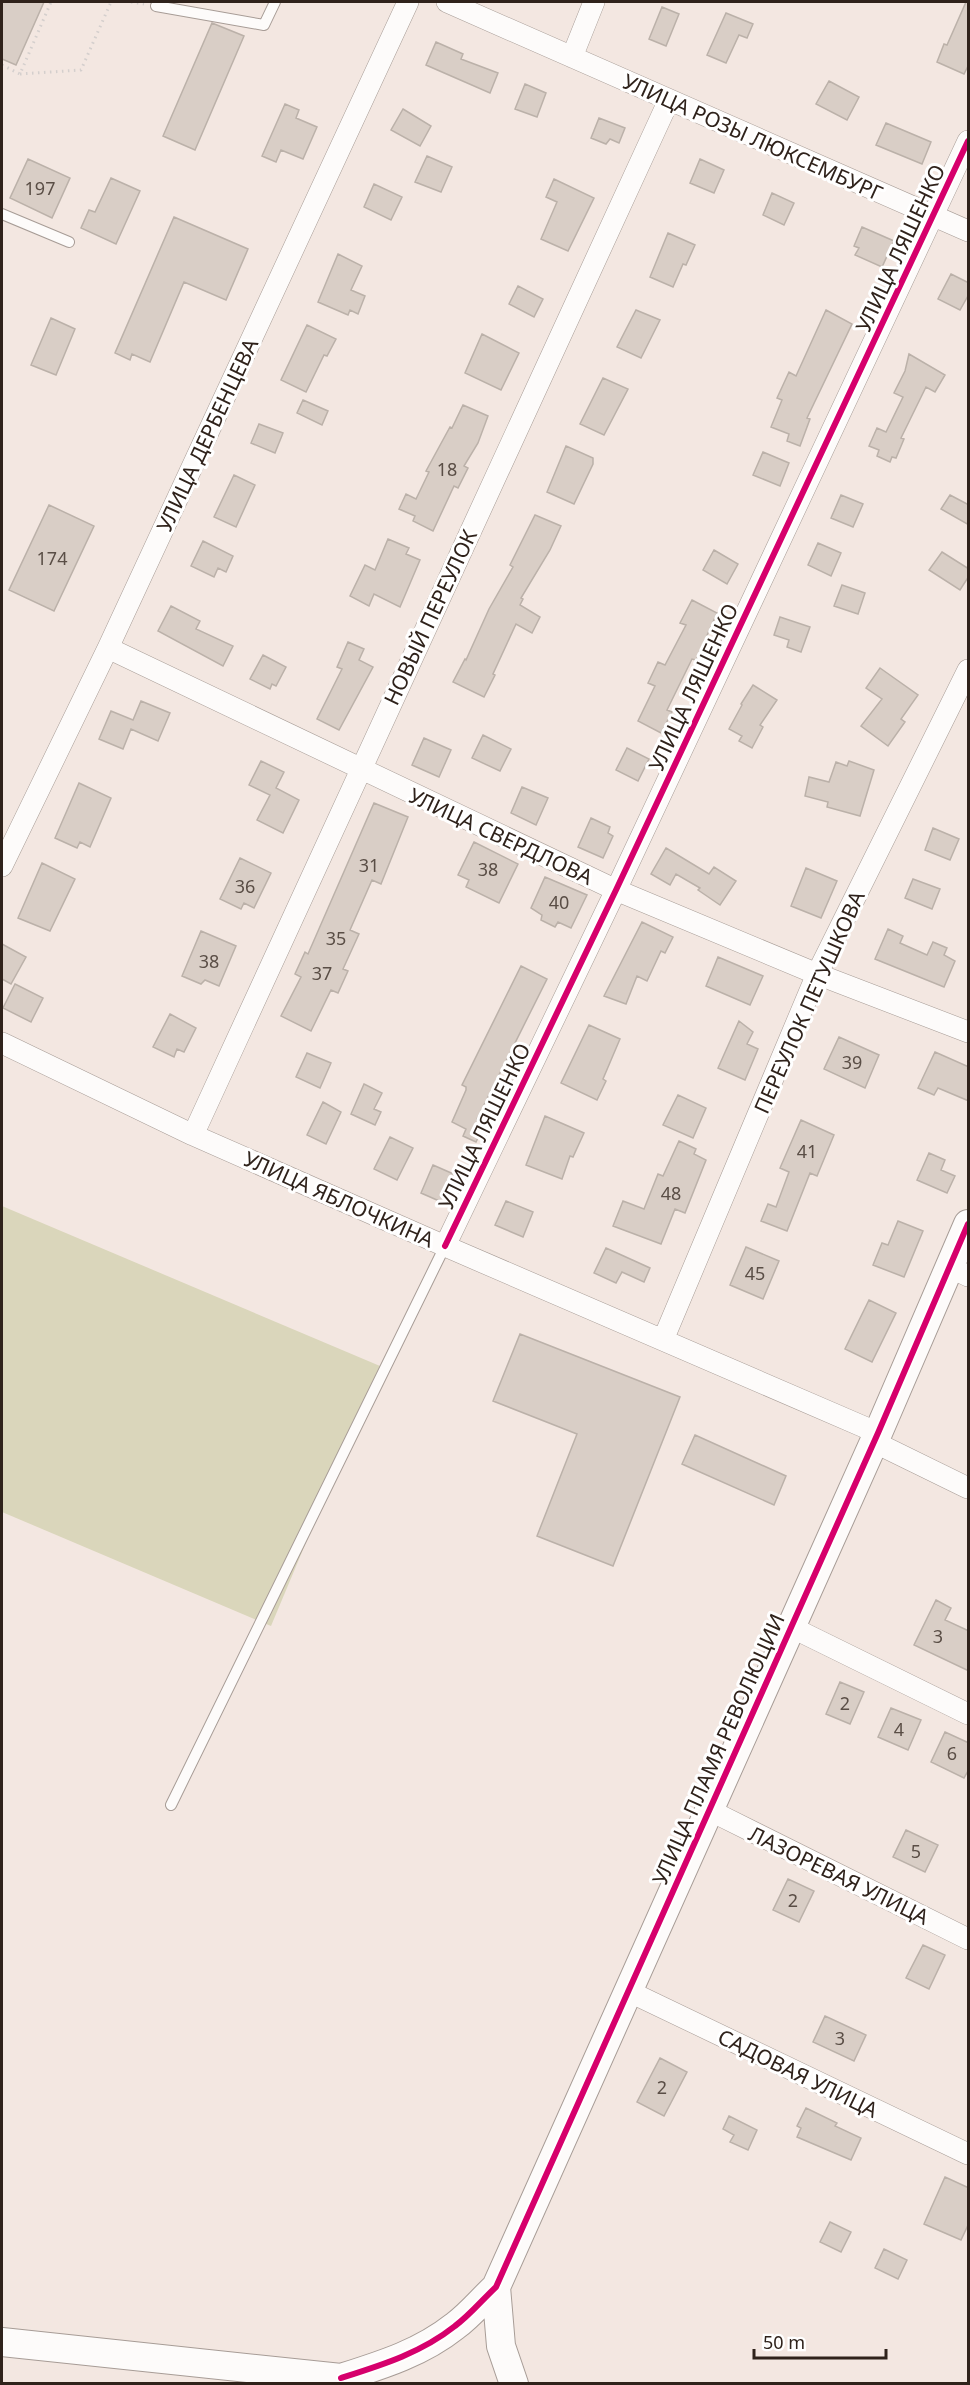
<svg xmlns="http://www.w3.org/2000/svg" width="970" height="2385" viewBox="0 0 970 2385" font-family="'Noto Sans',sans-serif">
  <rect width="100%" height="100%" fill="#f3e7e1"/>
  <path fill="#dad6bb" d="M 2,1206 L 380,1366 L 271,1626 L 2,1512 Z"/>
  <path fill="#d9cec6" stroke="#bbb1a9" stroke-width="1.5" d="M 2,2 L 44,2 L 16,65 L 2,59 Z
    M 966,2 L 969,2 L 969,64 L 964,74 L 937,62 L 944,44 L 947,45 Z
    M 662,7 L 679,14 L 666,46 L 649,39 Z
    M 726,13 L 753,24 L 747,38 L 739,35 L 726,63 L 707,55 Z
    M 212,23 L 244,36 L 195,150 L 163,136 Z
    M 436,42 L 463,54 L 461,59 L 498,73 L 490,93 L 426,65 Z
    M 829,81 L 859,97 L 847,120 L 816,104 Z
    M 525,84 L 546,93 L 537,117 L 515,109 Z
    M 285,104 L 299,110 L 296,118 L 317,127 L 303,159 L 281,150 L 276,162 L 262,156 Z
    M 403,109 L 431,126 L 420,146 L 391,130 Z
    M 599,118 L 625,128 L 619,143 L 610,139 L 606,144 L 591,138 Z
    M 886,123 L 931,142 L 922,164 L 876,145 Z
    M 427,156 L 452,167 L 441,192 L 415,182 Z
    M 28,159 L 70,178 L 52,218 L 10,198 Z
    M 700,159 L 724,170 L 714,193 L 690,183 Z
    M 111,178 L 140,191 L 116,244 L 81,228 L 89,210 L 95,212 Z
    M 554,179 L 594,198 L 568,251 L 541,239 L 557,202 L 546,197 Z
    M 374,184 L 402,197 L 391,220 L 364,207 Z
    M 772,193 L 794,203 L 784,225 L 763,215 Z
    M 174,217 L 248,249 L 226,300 L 184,282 L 150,362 L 132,354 L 130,360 L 115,353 Z
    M 862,227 L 894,241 L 882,267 L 855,255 L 859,248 L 854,246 Z
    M 668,233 L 695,245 L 686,265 L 683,264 L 673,287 L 650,277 Z
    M 338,254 L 362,266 L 351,290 L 365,296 L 358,314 L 350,310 L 348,315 L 318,302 Z
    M 951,274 L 969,283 L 969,294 L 960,310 L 938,299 Z
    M 518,286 L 543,299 L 534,317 L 509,304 Z
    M 636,310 L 660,320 L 641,358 L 617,347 Z
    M 826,310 L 852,324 L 807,418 L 810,419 L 800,446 L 787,441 L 789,434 L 771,427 L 782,400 L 777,398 L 789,372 L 796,376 Z
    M 51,318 L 75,329 L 56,375 L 31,365 Z
    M 307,325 L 336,339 L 327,356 L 324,355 L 306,392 L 281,380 Z
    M 482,334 L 519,353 L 501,390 L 465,373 Z
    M 909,354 L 945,375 L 935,392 L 926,387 L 901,438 L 904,439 L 896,458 L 892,457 L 890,462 L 877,456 L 879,450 L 869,446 L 877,428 L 886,432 L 903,397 L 894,393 L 905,371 Z
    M 603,378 L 628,389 L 604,435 L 580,424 Z
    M 303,400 L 328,411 L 322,425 L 297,413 Z
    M 463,405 L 488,416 L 478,443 L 464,466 L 468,468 L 458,488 L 454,486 L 433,531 L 413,521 L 415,516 L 399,509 L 406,494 L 416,499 L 429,472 L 426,471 L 450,427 L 452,428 Z
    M 259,424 L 283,433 L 275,453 L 251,443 Z
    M 566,446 L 593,458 L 593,464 L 574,504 L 547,492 Z
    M 763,452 L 789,463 L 780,486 L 753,475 Z
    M 234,475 L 255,485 L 236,527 L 214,517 Z
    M 841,495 L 863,504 L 853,527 L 831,518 Z
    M 950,495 L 969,505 L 969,525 L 941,509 Z
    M 49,505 L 94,526 L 54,611 L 9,590 Z
    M 535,515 L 561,526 L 550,550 L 521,598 L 523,599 L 520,605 L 540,617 L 532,633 L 516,624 L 493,674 L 495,675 L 484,697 L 453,682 L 465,659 L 466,660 L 489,609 L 513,567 L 510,565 Z
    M 388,539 L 409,548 L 406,554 L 420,560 L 400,607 L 374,594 L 369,606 L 350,596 L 365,565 L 375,570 Z
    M 203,541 L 233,556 L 226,572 L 218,568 L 214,577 L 191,566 Z
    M 818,543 L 841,553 L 831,576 L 808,565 Z
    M 714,550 L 738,564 L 727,584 L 703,570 Z
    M 942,552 L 969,569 L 969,576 L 960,590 L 929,570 Z
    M 842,585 L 865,593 L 858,614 L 834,606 Z
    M 692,600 L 717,613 L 696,660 L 692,659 L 667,710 L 672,712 L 661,733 L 638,721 L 655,686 L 648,683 L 658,662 L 665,665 L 686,625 L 680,623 Z
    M 171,606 L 200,621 L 196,629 L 233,646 L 223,666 L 158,631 Z
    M 780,617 L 810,627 L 801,652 L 787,647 L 789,640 L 774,635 Z
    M 348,642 L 364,649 L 359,660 L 373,667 L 339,730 L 317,719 L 342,669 L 337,667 Z
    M 263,655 L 286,667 L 276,686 L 272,684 L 270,689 L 250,679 Z
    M 880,668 L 918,695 L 901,719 L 905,722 L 888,746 L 861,726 L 882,699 L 866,688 Z
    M 753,685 L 777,700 L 760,725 L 763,727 L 752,748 L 739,741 L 742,736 L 729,729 L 742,705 L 741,704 Z
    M 141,701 L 170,713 L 158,741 L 131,729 L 123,749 L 99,739 L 111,711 L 133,720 Z
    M 483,735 L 511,749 L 500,771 L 472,758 Z
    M 424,738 L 451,750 L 439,777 L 412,765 Z
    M 627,748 L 649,759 L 638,781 L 616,770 Z
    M 261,761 L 284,772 L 276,788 L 299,800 L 283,833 L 257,820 L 270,795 L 249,785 Z
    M 849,761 L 874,770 L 860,816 L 827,807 L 828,802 L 805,796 L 809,777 L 829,782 L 836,762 L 847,766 Z
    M 79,783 L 111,798 L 90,847 L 80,842 L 77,848 L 55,838 Z
    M 522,787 L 548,798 L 536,825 L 511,813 Z
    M 374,803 L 408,817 L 381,884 L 372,880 L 350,930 L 359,934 L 343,969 L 348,971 L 338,993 L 331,990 L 311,1031 L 281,1016 L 301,977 L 295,974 L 305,952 L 308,954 Z
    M 591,818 L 610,827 L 608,833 L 613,836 L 603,858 L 578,847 Z
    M 933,828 L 959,839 L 950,860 L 925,850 Z
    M 474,842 L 518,864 L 499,903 L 466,887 L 469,880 L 458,875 Z
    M 666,848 L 709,874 L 714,867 L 736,881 L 720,905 L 698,890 L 700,888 L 676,874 L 670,885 L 651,874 Z
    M 240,858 L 271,873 L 254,908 L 244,903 L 241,909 L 220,899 Z
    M 42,863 L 75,879 L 50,931 L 18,918 Z
    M 806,868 L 837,881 L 821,918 L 791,906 Z
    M 545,877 L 587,895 L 571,928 L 558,922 L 555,927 L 541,920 L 542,915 L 531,908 Z
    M 913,879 L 940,889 L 932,909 L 905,898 Z
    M 642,922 L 673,937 L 665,953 L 661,951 L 647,981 L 637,976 L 626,1004 L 604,996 Z
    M 888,929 L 903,936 L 900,943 L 927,955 L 933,942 L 947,948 L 944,955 L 955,961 L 944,987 L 875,959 Z
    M 201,931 L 236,946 L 219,986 L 205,980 L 201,984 L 182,976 Z
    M 2,944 L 26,957 L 11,984 L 2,979 Z
    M 718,957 L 763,976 L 750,1005 L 706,986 Z
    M 521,966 L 547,979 L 477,1119 L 485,1123 L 476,1142 L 463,1136 L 466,1129 L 452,1122 L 466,1090 L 466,1087 L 462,1085 Z
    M 15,984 L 43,998 L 31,1022 L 3,1008 Z
    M 170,1014 L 196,1028 L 184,1052 L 177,1049 L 174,1057 L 153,1047 Z
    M 739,1021 L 753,1032 L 747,1044 L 758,1049 L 745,1080 L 718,1068 Z
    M 589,1025 L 620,1039 L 603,1079 L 606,1081 L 597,1100 L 561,1083 Z
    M 839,1037 L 879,1055 L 865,1088 L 824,1069 Z
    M 935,1052 L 969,1067 L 969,1101 L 938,1088 L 934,1095 L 918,1088 Z
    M 307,1053 L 331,1063 L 320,1088 L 296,1077 Z
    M 364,1084 L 382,1093 L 374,1109 L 381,1112 L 375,1125 L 351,1114 Z
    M 678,1095 L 706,1108 L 693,1138 L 663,1125 Z
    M 323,1102 L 341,1112 L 326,1144 L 307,1135 Z
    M 545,1116 L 584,1133 L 573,1157 L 570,1156 L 562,1179 L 526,1165 Z
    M 801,1120 L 834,1135 L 817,1176 L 810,1173 L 787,1231 L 761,1221 L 768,1204 L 776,1207 L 789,1172 L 780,1168 Z
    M 390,1137 L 413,1148 L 397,1180 L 374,1169 Z
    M 679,1141 L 696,1149 L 694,1154 L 706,1160 L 685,1213 L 675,1209 L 661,1244 L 613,1226 L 623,1201 L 644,1209 L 658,1174 L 663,1176 Z
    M 929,1153 L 945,1160 L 941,1170 L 955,1176 L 947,1193 L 917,1180 Z
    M 433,1165 L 458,1176 L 446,1204 L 421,1193 Z
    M 506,1201 L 533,1212 L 523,1237 L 495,1225 Z
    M 898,1221 L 923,1231 L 904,1277 L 873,1265 L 882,1243 L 888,1245 Z
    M 746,1247 L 779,1261 L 763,1299 L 730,1285 Z
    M 606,1248 L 650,1268 L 644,1282 L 622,1272 L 616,1283 L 594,1273 Z
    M 869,1300 L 896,1313 L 872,1362 L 845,1349 Z
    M 520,1334 L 680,1397 L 613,1566 L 537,1536 L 577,1434 L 493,1401 Z
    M 695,1435 L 786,1476 L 774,1505 L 682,1464 Z
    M 936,1600 L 951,1608 L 945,1620 L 969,1631 L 969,1671 L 914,1645 Z
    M 840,1682 L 864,1692 L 850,1724 L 826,1714 Z
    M 891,1708 L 921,1720 L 908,1750 L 878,1737 Z
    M 945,1732 L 969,1743 L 969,1769 L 964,1778 L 931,1762 Z
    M 906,1830 L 938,1845 L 925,1872 L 893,1857 Z
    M 788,1879 L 814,1891 L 799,1922 L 773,1910 Z
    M 923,1945 L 945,1955 L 929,1989 L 906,1978 Z
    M 825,2016 L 866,2035 L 854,2061 L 813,2042 Z
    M 660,2058 L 687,2072 L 664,2116 L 637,2102 Z
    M 806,2108 L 837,2123 L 835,2126 L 861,2138 L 851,2160 L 797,2137 L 801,2128 L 797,2126 Z
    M 729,2116 L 757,2130 L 748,2150 L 730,2142 L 734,2135 L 723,2129 Z
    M 945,2177 L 969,2188 L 969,2223 L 961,2240 L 924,2224 Z
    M 830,2222 L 851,2232 L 841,2252 L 820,2242 Z
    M 884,2249 L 907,2260 L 898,2279 L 875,2268 Z"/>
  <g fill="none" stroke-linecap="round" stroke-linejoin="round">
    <g stroke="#a79c96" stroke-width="12">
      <path id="lane" d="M 158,2 L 156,6 L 264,25 L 275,2
        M 2,214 L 69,242
        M 171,1805 L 445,1246"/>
    </g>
    <g stroke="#a79c96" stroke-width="22">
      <path id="street" d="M 447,2 L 968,231
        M 572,57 L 594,2
        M 108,648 L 616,890 L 817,974 L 968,1032
        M 2,866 L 108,648 L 408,2
        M 2,1043 L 193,1135 L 445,1246 L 878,1433
        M 193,1135 L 669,100
        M 445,1246 L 616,890 L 968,141
        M 950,1267 L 968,1276
        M 663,1340 L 817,974 L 968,670
        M 874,1442 L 968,1488
        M 791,1627 L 968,1714
        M 709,1810 L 968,1939
        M 628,1991 L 968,2154"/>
    </g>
    <g stroke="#a79c96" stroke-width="30">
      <path id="secondary" d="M 496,2287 L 501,2346 L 514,2384
        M 2,2342 L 341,2378 L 360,2381
        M 341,2378 C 382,2365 421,2353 455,2326 C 470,2315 482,2300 496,2287 L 878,1433 L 968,1224"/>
    </g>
    <path stroke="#d4cfcd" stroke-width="3" stroke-dasharray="1.5 4.5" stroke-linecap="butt" d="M 131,2 L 144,4
      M 2,65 L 20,74 L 51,2
      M 20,74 L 81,70 L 111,2"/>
    <use href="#lane" stroke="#fdfbfa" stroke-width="10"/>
    <use href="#street" stroke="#fdfbfa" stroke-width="21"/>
    <use href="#secondary" stroke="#fdfbfa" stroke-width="28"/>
    <g stroke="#fff" stroke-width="10">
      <path id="cycleway" d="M 445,1246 L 616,890 L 968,141
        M 341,2378 C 382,2365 421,2353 455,2326 C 470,2315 482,2300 496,2287 L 878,1433 L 968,1224"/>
    </g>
    <use href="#cycleway" stroke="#d6006c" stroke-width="6"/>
  </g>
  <g text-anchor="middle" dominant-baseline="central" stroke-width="6" stroke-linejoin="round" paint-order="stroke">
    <g font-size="18" fill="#5a4e46">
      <text x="40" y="188">197</text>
      <text x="447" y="469">18</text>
      <text x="52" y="558">174</text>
      <text x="369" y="865">31</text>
      <text x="488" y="869">38</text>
      <text x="245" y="886">36</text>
      <text x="559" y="902">40</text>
      <text x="336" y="938">35</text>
      <text x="209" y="961">38</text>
      <text x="322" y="973">37</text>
      <text x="852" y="1062">39</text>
      <text x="807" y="1151">41</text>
      <text x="671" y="1193">48</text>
      <text x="755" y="1273">45</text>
      <text x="938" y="1636">3</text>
      <text x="845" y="1703">2</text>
      <text x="899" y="1729">4</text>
      <text x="952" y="1753">6</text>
      <text x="916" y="1851">5</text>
      <text x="793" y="1900">2</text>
      <text x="840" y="2038">3</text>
      <text x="662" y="2087">2</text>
    </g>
    <g font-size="21" fill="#2f221b" stroke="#fff">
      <text transform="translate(753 137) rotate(24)">УЛИЦА РОЗЫ ЛЮКСЕМБУРГ</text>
      <text transform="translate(900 248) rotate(-65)">УЛИЦА ЛЯШЕНКО</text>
      <text transform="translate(207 435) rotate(-65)">УЛИЦА ДЕРБЕНЦЕВА</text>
      <text transform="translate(430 617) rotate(-65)">НОВЫЙ ПЕРЕУЛОК</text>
      <text transform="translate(693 687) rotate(-65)">УЛИЦА ЛЯШЕНКО</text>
      <text transform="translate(501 836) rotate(25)">УЛИЦА СВЕРДЛОВА</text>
      <text transform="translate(809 1002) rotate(-66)">ПЕРЕУЛОК ПЕТУШКОВА</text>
      <text transform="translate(484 1126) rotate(-64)">УЛИЦА ЛЯШЕНКО</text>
      <text transform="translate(339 1199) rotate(24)">УЛИЦА ЯБЛОЧКИНА</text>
      <text transform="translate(718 1749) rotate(-66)">УЛИЦА ПЛАМЯ РЕВОЛЮЦИИ</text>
      <text transform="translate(839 1875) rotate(26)">ЛАЗОРЕВАЯ УЛИЦА</text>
      <text transform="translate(798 2073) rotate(26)">САДОВАЯ УЛИЦА</text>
    </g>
  </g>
  <rect width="970" height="2385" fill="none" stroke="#2f221b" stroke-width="6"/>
  <path d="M754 2349v9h132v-9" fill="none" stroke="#2f221b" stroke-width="3"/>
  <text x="763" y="2349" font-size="18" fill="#2f221b" stroke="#ffffff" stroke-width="4.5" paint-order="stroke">50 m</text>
</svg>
